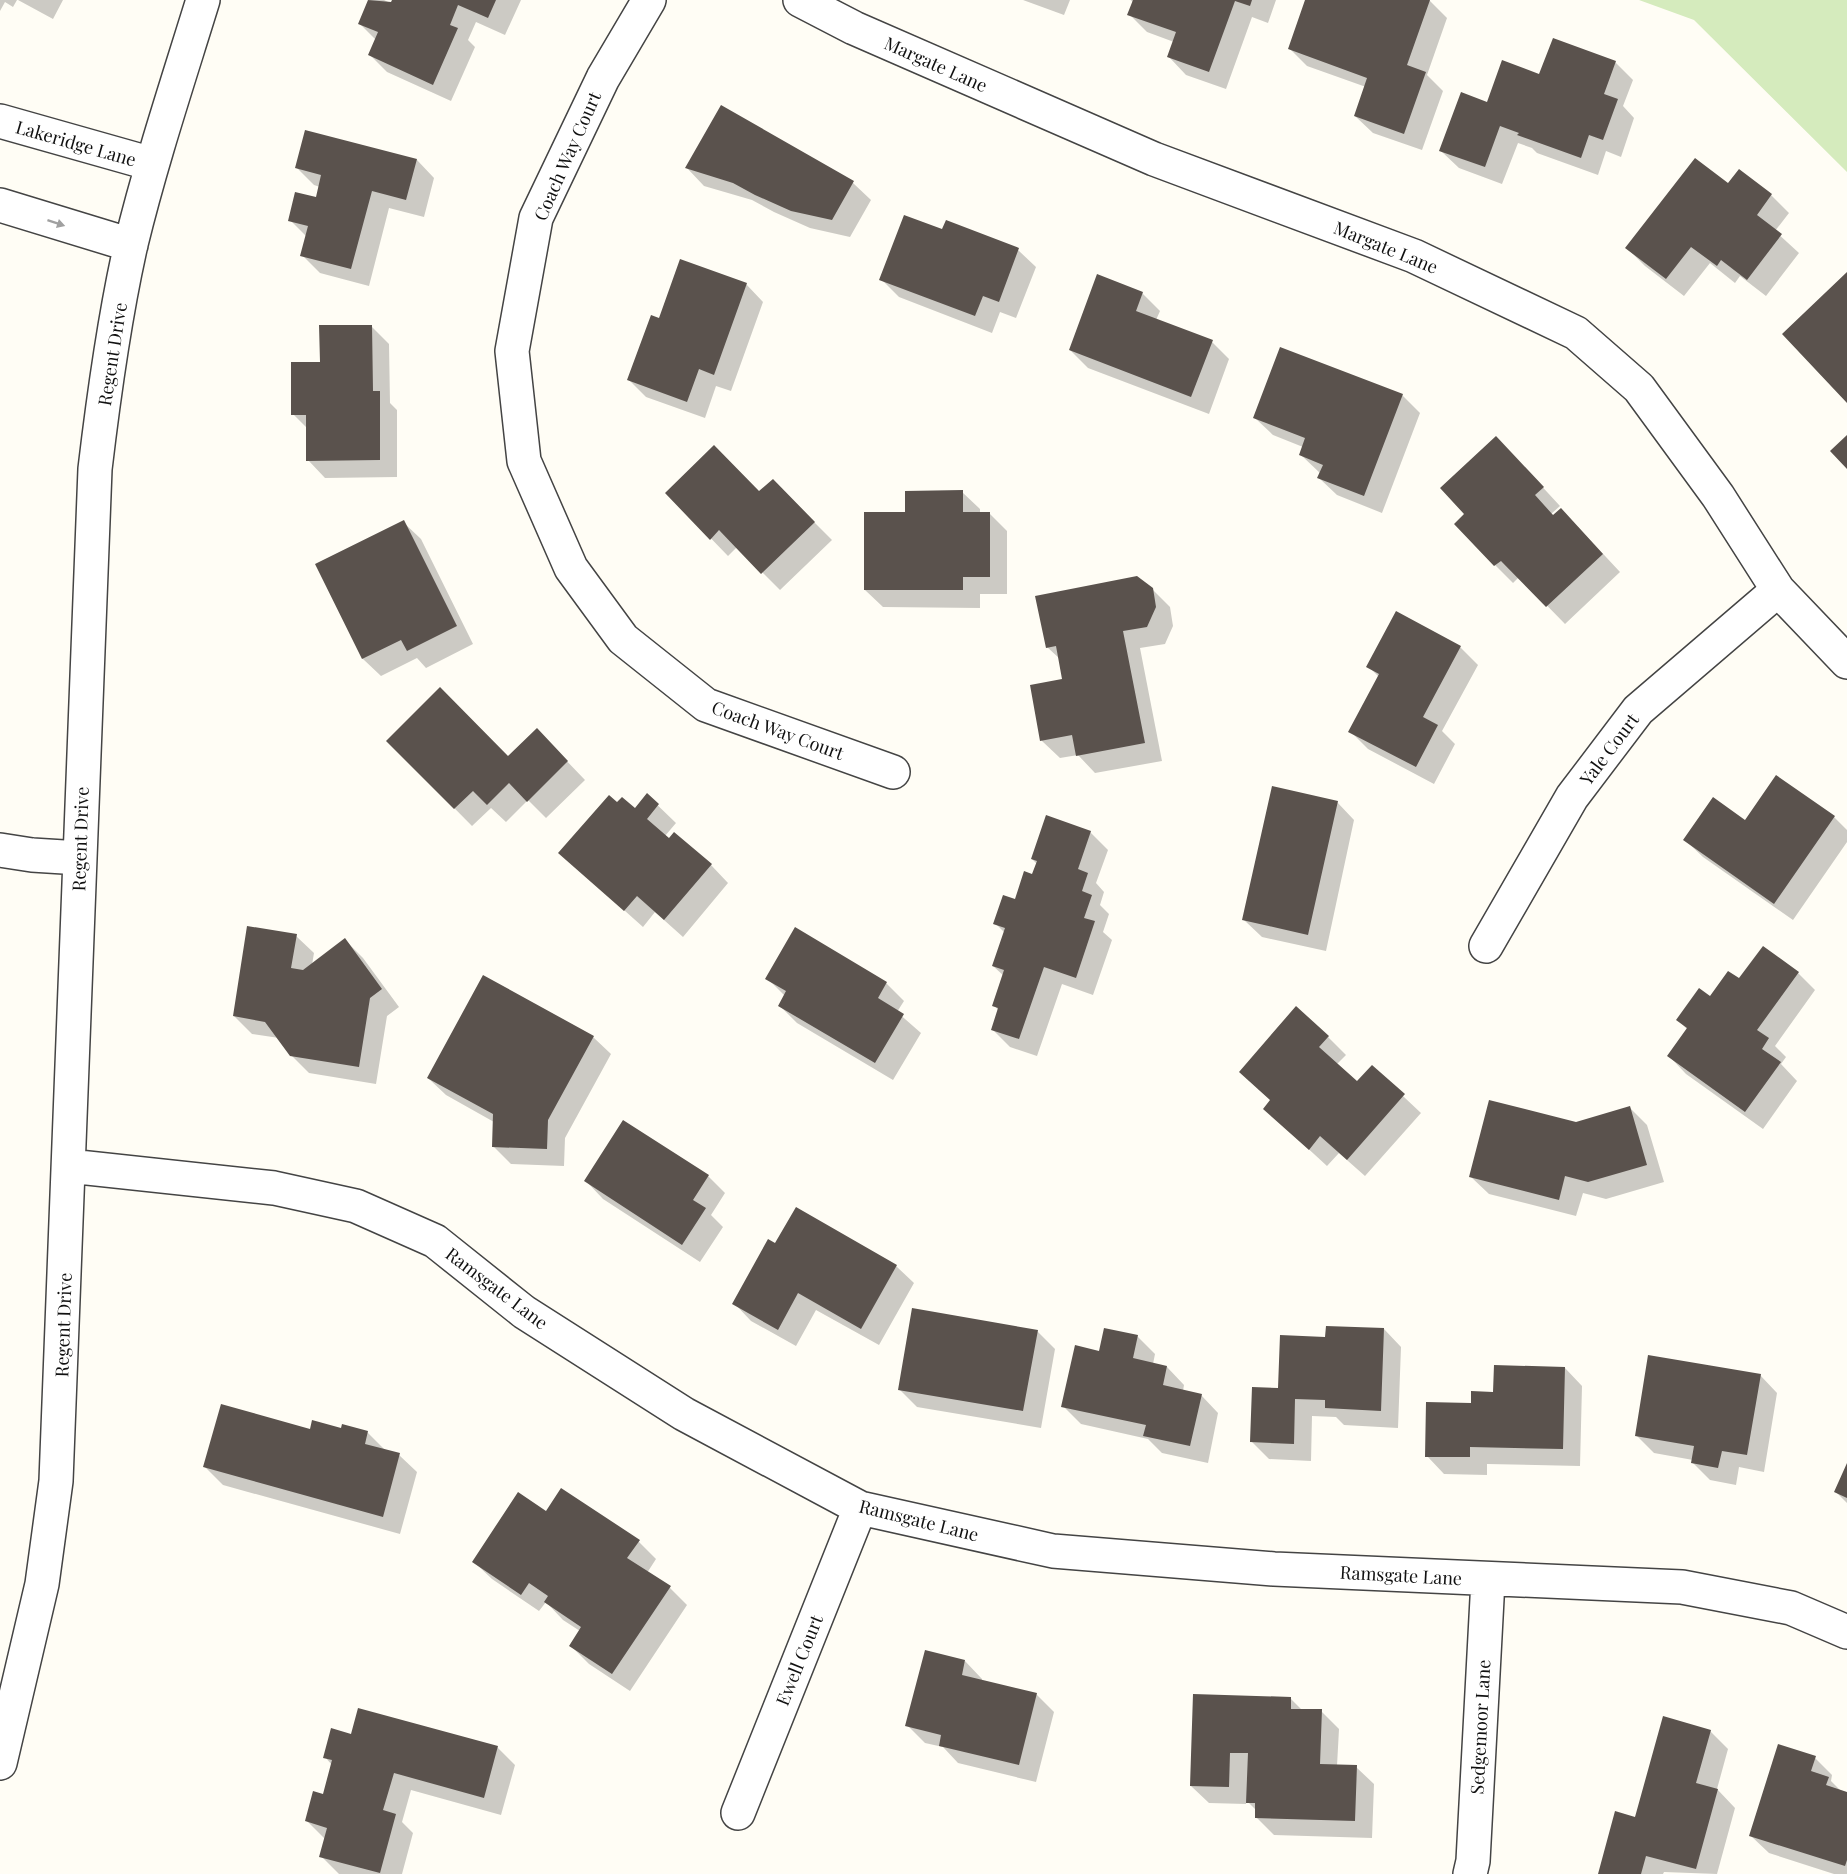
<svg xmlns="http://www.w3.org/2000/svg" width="1847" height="1874" viewBox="0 0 1847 1874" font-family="'Playfair Display',serif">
  <rect width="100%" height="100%" fill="#fffdf5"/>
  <path fill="#d5ebbd" d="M 1639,0 L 1847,0 L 1847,172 L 1694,20 Z"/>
  <path fill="#0003" d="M 0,0 L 17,0 L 13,7 L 5,2 L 0,11 Z
    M 18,0 L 63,0 L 53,19 Z
    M 370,0 L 384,0 L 392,4 L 394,0 L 521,0 L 505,35 L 476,22 L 468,40 L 475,47 L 451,101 L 387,72 L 370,55 L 376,40 L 359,23 Z
    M 1023,0 L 1070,0 L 1064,15 Z
    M 1131,0 L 1276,0 L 1268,23 L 1252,17 L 1226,89 L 1186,75 L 1169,57 L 1174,42 L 1147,32 L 1129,14 L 1133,3 Z
    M 1307,0 L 1429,0 L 1447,18 L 1427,75 L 1443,91 L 1422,150 L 1373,133 L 1355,116 L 1366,87 L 1307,66 L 1289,48 Z
    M 1615,62 L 1633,80 L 1623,106 L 1634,118 L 1621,157 L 1606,151 L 1598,175 L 1537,153 L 1532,148 L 1518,143 L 1502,184 L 1459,168 L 1441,151 L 1488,104 Z
    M 721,107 L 853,183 L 871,200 L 850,237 L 810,228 L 774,212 L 752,200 L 704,186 L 687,168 Z
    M 417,160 L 434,178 L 424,217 L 389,208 L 369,286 L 320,273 L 302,255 L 307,237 L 290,220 L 317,199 L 320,187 L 314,185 L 297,168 Z
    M 1739,171 L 1771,195 L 1789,213 L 1775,231 L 1799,253 L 1766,296 L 1740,276 L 1735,283 L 1710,263 L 1684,296 L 1645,266 L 1627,248 L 1728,185 Z
    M 943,231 L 1018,250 L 1036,267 L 1016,318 L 1000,312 L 992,333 L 899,297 L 881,279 Z
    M 746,284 L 763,302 L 731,391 L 716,386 L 705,418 L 646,397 L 629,380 L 660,320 Z
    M 1142,293 L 1160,311 L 1156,320 L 1212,342 L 1229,359 L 1209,414 L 1088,368 L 1070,350 Z
    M 372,327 L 389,344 L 390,403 L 397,410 L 397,477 L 325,478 L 308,460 L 308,429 L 293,414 L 321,364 Z
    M 1402,395 L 1420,413 L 1382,513 L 1337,495 L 1319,478 L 1321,474 L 1301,455 L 1303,447 L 1273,435 L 1255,418 Z
    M 1513,455 L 1560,506 L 1551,514 L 1578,527 L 1620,572 L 1565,624 L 1519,577 L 1513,583 L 1495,565 Z
    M 773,481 L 832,540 L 780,590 L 737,547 L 728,556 L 667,493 L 760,493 Z
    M 962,492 L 980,509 L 980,513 L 989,513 L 1007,531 L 1007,594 L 980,594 L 980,608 L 883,607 L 865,590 L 907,513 Z
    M 403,522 L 421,539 L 473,644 L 426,668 L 417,658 L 381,676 L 363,659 L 317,565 Z
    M 1152,589 L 1170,607 L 1173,626 L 1165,644 L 1140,648 L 1162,761 L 1095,773 L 1078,755 L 1060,758 L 1042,741 L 1032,686 L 1064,681 L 1060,659 L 1047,647 Z
    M 1460,647 L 1478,665 L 1442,731 L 1455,744 L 1434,784 L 1368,749 L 1350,731 L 1379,677 L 1368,666 Z
    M 537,730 L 585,780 L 546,818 L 528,800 L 506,822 L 491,808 L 472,826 L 388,741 L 508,758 Z
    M 1777,777 L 1834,817 L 1847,830 L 1847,842 L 1793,920 L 1703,857 L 1685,840 L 1745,822 Z
    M 647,795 L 676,823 L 665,836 L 711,865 L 728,883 L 683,937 L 655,912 L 643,927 L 560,853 L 635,810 Z
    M 1337,802 L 1354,820 L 1326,951 L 1262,937 L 1244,920 Z
    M 1090,832 L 1108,850 L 1096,883 L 1104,892 L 1100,905 L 1109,914 L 1103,932 L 1112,940 L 1093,995 L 1062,984 L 1037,1056 L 1010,1047 L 992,1029 L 999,1011 L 994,1005 L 1004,976 L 993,966 L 1005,933 L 995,923 L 1015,901 L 1033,876 L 1037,864 L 1032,859 Z
    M 296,936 L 314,953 L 312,965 L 345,940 L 363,958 L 399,1007 L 387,1016 L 376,1084 L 309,1073 L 291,1055 L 279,1038 L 252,1034 L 234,1016 Z
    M 1798,973 L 1815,990 L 1775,1046 L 1786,1057 L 1781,1064 L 1797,1081 L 1763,1129 L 1686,1074 L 1669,1056 L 1688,1030 L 1678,1020 L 1711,998 L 1740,980 Z
    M 767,978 L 886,983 L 904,1001 L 897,1012 L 921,1033 L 893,1080 L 797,1023 L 779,1005 L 785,996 Z
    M 593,1037 L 611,1054 L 565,1138 L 564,1166 L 511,1164 L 493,1146 L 494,1122 L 446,1095 L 428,1078 Z
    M 1328,1037 L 1346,1055 L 1336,1065 L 1357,1083 L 1372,1067 L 1421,1113 L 1365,1176 L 1339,1153 L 1327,1166 L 1265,1109 L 1272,1101 L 1258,1089 Z
    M 1630,1108 L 1647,1125 L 1664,1182 L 1606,1199 L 1583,1193 L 1576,1216 L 1489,1194 L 1471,1177 L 1576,1123 Z
    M 708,1176 L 725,1193 L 711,1215 L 723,1227 L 700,1262 L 603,1199 L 586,1181 Z
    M 776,1246 L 896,1266 L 914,1283 L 879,1345 L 816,1310 L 796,1346 L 751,1321 L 734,1303 Z
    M 1384,1329 L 1401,1347 L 1398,1428 L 1344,1425 L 1336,1417 L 1312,1416 L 1311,1461 L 1269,1459 L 1251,1441 L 1279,1390 L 1327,1339 Z
    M 1037,1331 L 1055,1349 L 1041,1428 L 917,1407 L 899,1389 Z
    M 1137,1336 L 1155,1354 L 1153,1364 L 1167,1367 L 1184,1385 L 1183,1391 L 1201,1395 L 1218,1413 L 1208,1463 L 1162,1453 L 1148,1439 L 1081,1424 L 1063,1406 L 1100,1353 Z
    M 1565,1368 L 1582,1386 L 1580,1466 L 1487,1464 L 1487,1475 L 1444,1474 L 1427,1456 L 1472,1404 L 1495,1394 Z
    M 1760,1375 L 1777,1393 L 1764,1472 L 1739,1467 L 1736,1485 L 1710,1480 L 1692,1462 L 1693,1460 L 1654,1453 L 1636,1435 Z
    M 311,1430 L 367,1432 L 385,1450 L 399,1455 L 417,1472 L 400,1534 L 223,1485 L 205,1467 Z
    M 1847,1467 L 1847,1503 L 1835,1491 Z
    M 546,1513 L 639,1542 L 656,1559 L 647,1573 L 670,1588 L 687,1605 L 630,1691 L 589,1664 L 571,1646 L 580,1631 L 563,1620 L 546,1602 L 539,1611 L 492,1579 L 474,1562 Z
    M 965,1661 L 982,1679 L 982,1681 L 1036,1694 L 1054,1712 L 1036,1782 L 958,1763 L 943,1747 L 925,1743 L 907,1725 Z
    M 1291,1699 L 1302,1710 L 1321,1711 L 1339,1729 L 1337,1766 L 1356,1767 L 1374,1784 L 1372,1838 L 1274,1835 L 1256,1817 L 1257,1811 L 1246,1800 L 1246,1804 L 1209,1803 L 1191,1786 Z
    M 1710,1731 L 1728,1749 L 1717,1789 L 1735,1808 L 1717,1874 L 1664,1872 L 1663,1874 L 1599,1874 L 1636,1818 Z
    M 352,1736 L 497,1747 L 515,1765 L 501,1815 L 411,1790 L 402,1822 L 413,1833 L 402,1874 L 339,1874 L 321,1856 L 325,1839 L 307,1821 L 324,1796 L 332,1765 L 325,1757 Z
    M 1815,1758 L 1832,1775 L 1831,1781 L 1841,1791 L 1847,1793 L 1847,1874 L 1834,1874 L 1769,1853 L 1751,1836 Z"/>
  <path fill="#5a524d" d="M 368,0 L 391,2 L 392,0 L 496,0 L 488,18 L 458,5 L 450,25 L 458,28 L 433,85 L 368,55 L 378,32 L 358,24 Z
    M 1133,0 L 1252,0 L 1250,6 L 1235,1 L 1209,72 L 1167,57 L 1176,32 L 1127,15 Z
    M 1305,0 L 1430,0 L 1407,65 L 1426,72 L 1404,134 L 1354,116 L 1367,78 L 1288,49 Z
    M 1553,38 L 1616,61 L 1604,94 L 1618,99 L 1603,140 L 1589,135 L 1581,158 L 1517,135 L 1519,133 L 1500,126 L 1485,167 L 1439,151 L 1461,92 L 1487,102 L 1502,60 L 1539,74 Z
    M 721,105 L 854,181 L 832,220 L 791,211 L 755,195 L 733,183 L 685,168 Z
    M 305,130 L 417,159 L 406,200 L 372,191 L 351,269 L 300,256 L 308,226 L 288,221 L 295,192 L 316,197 L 321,175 L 295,168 Z
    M 1695,158 L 1728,183 L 1739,169 L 1772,194 L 1757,215 L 1782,234 L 1747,280 L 1721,260 L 1717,266 L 1691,247 L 1666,279 L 1625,248 Z
    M 904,215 L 942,229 L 946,220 L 1019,248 L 999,302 L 983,296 L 975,316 L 879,280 Z
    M 680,259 L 747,283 L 714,375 L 699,369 L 687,402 L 627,380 L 651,315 L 659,318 Z
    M 1847,272 L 1847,403 L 1782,334 Z
    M 1097,274 L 1143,292 L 1136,311 L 1213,340 L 1191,397 L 1069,350 Z
    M 319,325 L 372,325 L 373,391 L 380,391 L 380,460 L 306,461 L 306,415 L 291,415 L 291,362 L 320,362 Z
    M 1280,347 L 1403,394 L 1364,496 L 1317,478 L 1323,465 L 1299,455 L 1305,438 L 1253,418 Z
    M 1847,435 L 1847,469 L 1830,451 Z
    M 1496,436 L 1544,487 L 1535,495 L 1553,515 L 1561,508 L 1603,554 L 1546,607 L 1501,561 L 1494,566 L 1454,524 L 1464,514 L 1440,488 Z
    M 714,445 L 759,491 L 773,479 L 815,522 L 761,574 L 719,530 L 710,540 L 665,493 Z
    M 963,490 L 963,512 L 990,512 L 990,577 L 963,577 L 963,590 L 864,590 L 864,512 L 905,512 L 905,491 Z
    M 404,520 L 457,626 L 407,651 L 401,640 L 362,659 L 315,564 Z
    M 1137,576 L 1153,588 L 1156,607 L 1147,627 L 1123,631 L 1145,743 L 1076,756 L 1072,735 L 1040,741 L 1030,685 L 1062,679 L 1056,646 L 1046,648 L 1035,596 Z
    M 1396,611 L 1461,646 L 1423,717 L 1438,725 L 1416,767 L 1348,732 L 1379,674 L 1366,667 Z
    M 440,687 L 508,756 L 537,728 L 568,761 L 527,802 L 509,783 L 487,805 L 473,791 L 454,809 L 386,741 Z
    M 1776,775 L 1835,816 L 1774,904 L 1683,840 L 1713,797 L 1745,820 Z
    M 1272,786 L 1338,801 L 1308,935 L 1242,920 Z
    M 647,793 L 659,804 L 647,819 L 669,838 L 674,832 L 712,864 L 664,920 L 637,896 L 624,911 L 558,853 L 609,795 L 617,802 L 622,797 L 635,808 Z
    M 1046,815 L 1091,831 L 1078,869 L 1088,873 L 1082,891 L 1092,895 L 1084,918 L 1095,921 L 1076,978 L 1044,967 L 1019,1039 L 991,1030 L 998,1008 L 992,1006 L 1004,970 L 992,966 L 1005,928 L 993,924 L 1003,895 L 1015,899 L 1024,871 L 1032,874 L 1037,861 L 1031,859 Z
    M 247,926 L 297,934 L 291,968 L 303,970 L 345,938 L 382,989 L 370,998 L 359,1067 L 290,1056 L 265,1022 L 233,1016 Z
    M 795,927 L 887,982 L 878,998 L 904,1014 L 875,1063 L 778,1006 L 786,991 L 765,979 Z
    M 1763,946 L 1799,972 L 1757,1030 L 1769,1038 L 1762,1049 L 1781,1062 L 1745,1112 L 1667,1056 L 1687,1028 L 1676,1020 L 1699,988 L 1710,996 L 1728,971 L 1739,978 Z
    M 483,975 L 594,1036 L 548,1120 L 547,1149 L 492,1147 L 493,1114 L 427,1078 Z
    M 1296,1006 L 1329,1036 L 1319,1047 L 1357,1081 L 1372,1065 L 1405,1094 L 1347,1160 L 1320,1136 L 1309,1150 L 1263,1109 L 1270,1100 L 1239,1072 Z
    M 1489,1100 L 1576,1122 L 1630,1106 L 1647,1165 L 1588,1182 L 1565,1176 L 1559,1200 L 1469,1177 Z
    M 623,1120 L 709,1175 L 693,1200 L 706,1208 L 682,1245 L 584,1181 Z
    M 796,1207 L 897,1265 L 861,1329 L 798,1293 L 778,1330 L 732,1304 L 768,1239 L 775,1243 Z
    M 912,1308 L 1038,1330 L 1023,1411 L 898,1390 Z
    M 1326,1326 L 1384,1328 L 1381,1411 L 1325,1408 L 1325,1400 L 1295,1399 L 1294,1444 L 1250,1442 L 1252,1387 L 1278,1388 L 1280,1335 L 1325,1337 Z
    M 1104,1328 L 1138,1335 L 1133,1358 L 1167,1366 L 1163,1385 L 1202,1394 L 1190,1446 L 1143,1436 L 1146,1425 L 1061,1407 L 1075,1345 L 1099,1351 Z
    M 1648,1355 L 1761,1374 L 1747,1455 L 1722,1451 L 1718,1468 L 1691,1463 L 1694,1446 L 1635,1436 Z
    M 1494,1365 L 1565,1367 L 1563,1449 L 1470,1447 L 1470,1457 L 1425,1457 L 1426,1402 L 1471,1403 L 1471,1391 L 1493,1392 Z
    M 221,1404 L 310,1429 L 312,1420 L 341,1428 L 342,1424 L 368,1431 L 365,1444 L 400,1453 L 383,1517 L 203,1467 Z
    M 1847,1463 L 1847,1498 L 1834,1492 Z
    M 561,1488 L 640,1540 L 627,1558 L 671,1586 L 612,1674 L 569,1646 L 581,1627 L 544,1602 L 548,1596 L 529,1583 L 521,1595 L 472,1562 L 518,1492 L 546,1511 Z
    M 925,1650 L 965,1660 L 962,1675 L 1037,1693 L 1019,1765 L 939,1746 L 941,1735 L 905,1726 Z
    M 1193,1694 L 1291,1697 L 1291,1709 L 1322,1709 L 1320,1764 L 1357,1765 L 1355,1821 L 1255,1818 L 1255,1803 L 1246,1803 L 1248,1753 L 1230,1753 L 1229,1787 L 1190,1786 Z
    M 358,1708 L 498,1746 L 484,1798 L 394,1773 L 383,1810 L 396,1814 L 380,1873 L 319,1857 L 327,1828 L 305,1821 L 313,1791 L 323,1794 L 332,1760 L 323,1758 L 331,1728 L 351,1734 Z
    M 1663,1716 L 1711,1730 L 1696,1783 L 1718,1789 L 1696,1869 L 1646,1856 L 1641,1874 L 1598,1874 L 1615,1811 L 1635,1817 Z
    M 1778,1744 L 1816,1756 L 1811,1771 L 1829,1777 L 1826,1785 L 1847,1792 L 1847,1860 L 1845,1866 L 1749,1836 Z"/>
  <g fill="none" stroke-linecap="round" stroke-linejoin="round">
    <g stroke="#444" stroke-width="36">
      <path id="minor" d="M 649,0 L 603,78 L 536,218 L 512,351 L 524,461 L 571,568 L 623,639 L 706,705 L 893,772
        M 800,0 L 854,28 L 1154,159 L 1414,256 L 1576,333 L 1639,388 L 1718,496 L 1778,590 L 1847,662
        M 0,121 L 152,164
        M 0,205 L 131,245
        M 0,850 L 32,855 L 80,858
        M 1486,946 L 1572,797 L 1638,710 L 1778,590
        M 69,1166 L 274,1188 L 356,1206 L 435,1241 L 524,1312 L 684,1414 L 860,1508 L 1053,1551 L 1274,1569 L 1682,1587 L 1791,1608 L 1847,1632
        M 0,1763 L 42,1584 L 56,1481 L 95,469 C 104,393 114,319 131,244 C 151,162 178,81 203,0
        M 738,1813 L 860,1508
        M 1470,1874 L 1473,1861 L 1488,1580"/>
    </g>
    <use href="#minor" stroke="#fff" stroke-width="33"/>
  </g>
  <defs><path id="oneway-solid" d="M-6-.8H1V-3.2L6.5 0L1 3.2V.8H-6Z" transform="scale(1.5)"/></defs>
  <use fill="#a0a0a0" href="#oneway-solid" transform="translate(56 223) rotate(18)"/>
  <g text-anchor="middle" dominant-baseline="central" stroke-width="6" stroke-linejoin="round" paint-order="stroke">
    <g font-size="18" fill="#111" stroke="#fff">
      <text transform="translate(936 64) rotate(24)">Margate Lane</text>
      <text transform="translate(76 143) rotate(16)">Lakeridge Lane</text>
      <text transform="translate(567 156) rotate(-66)">Coach Way Court</text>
      <text transform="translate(1386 247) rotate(22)">Margate Lane</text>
      <text transform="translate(112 354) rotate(-81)">Regent Drive</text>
      <text transform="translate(778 730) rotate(20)">Coach Way Court</text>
      <text transform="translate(1609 749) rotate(-53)">Yale Court</text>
      <text transform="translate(80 839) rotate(-88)">Regent Drive</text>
      <text transform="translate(497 1288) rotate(37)">Ramsgate Lane</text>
      <text transform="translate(63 1325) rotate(-88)">Regent Drive</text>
      <text transform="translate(919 1520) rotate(14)">Ramsgate Lane</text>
      <text transform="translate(1401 1575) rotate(3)">Ramsgate Lane</text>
      <text transform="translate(799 1660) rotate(-68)">Ewell Court</text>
      <text transform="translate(1480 1727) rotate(-87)">Sedgemoor Lane</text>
    </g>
  </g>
</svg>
